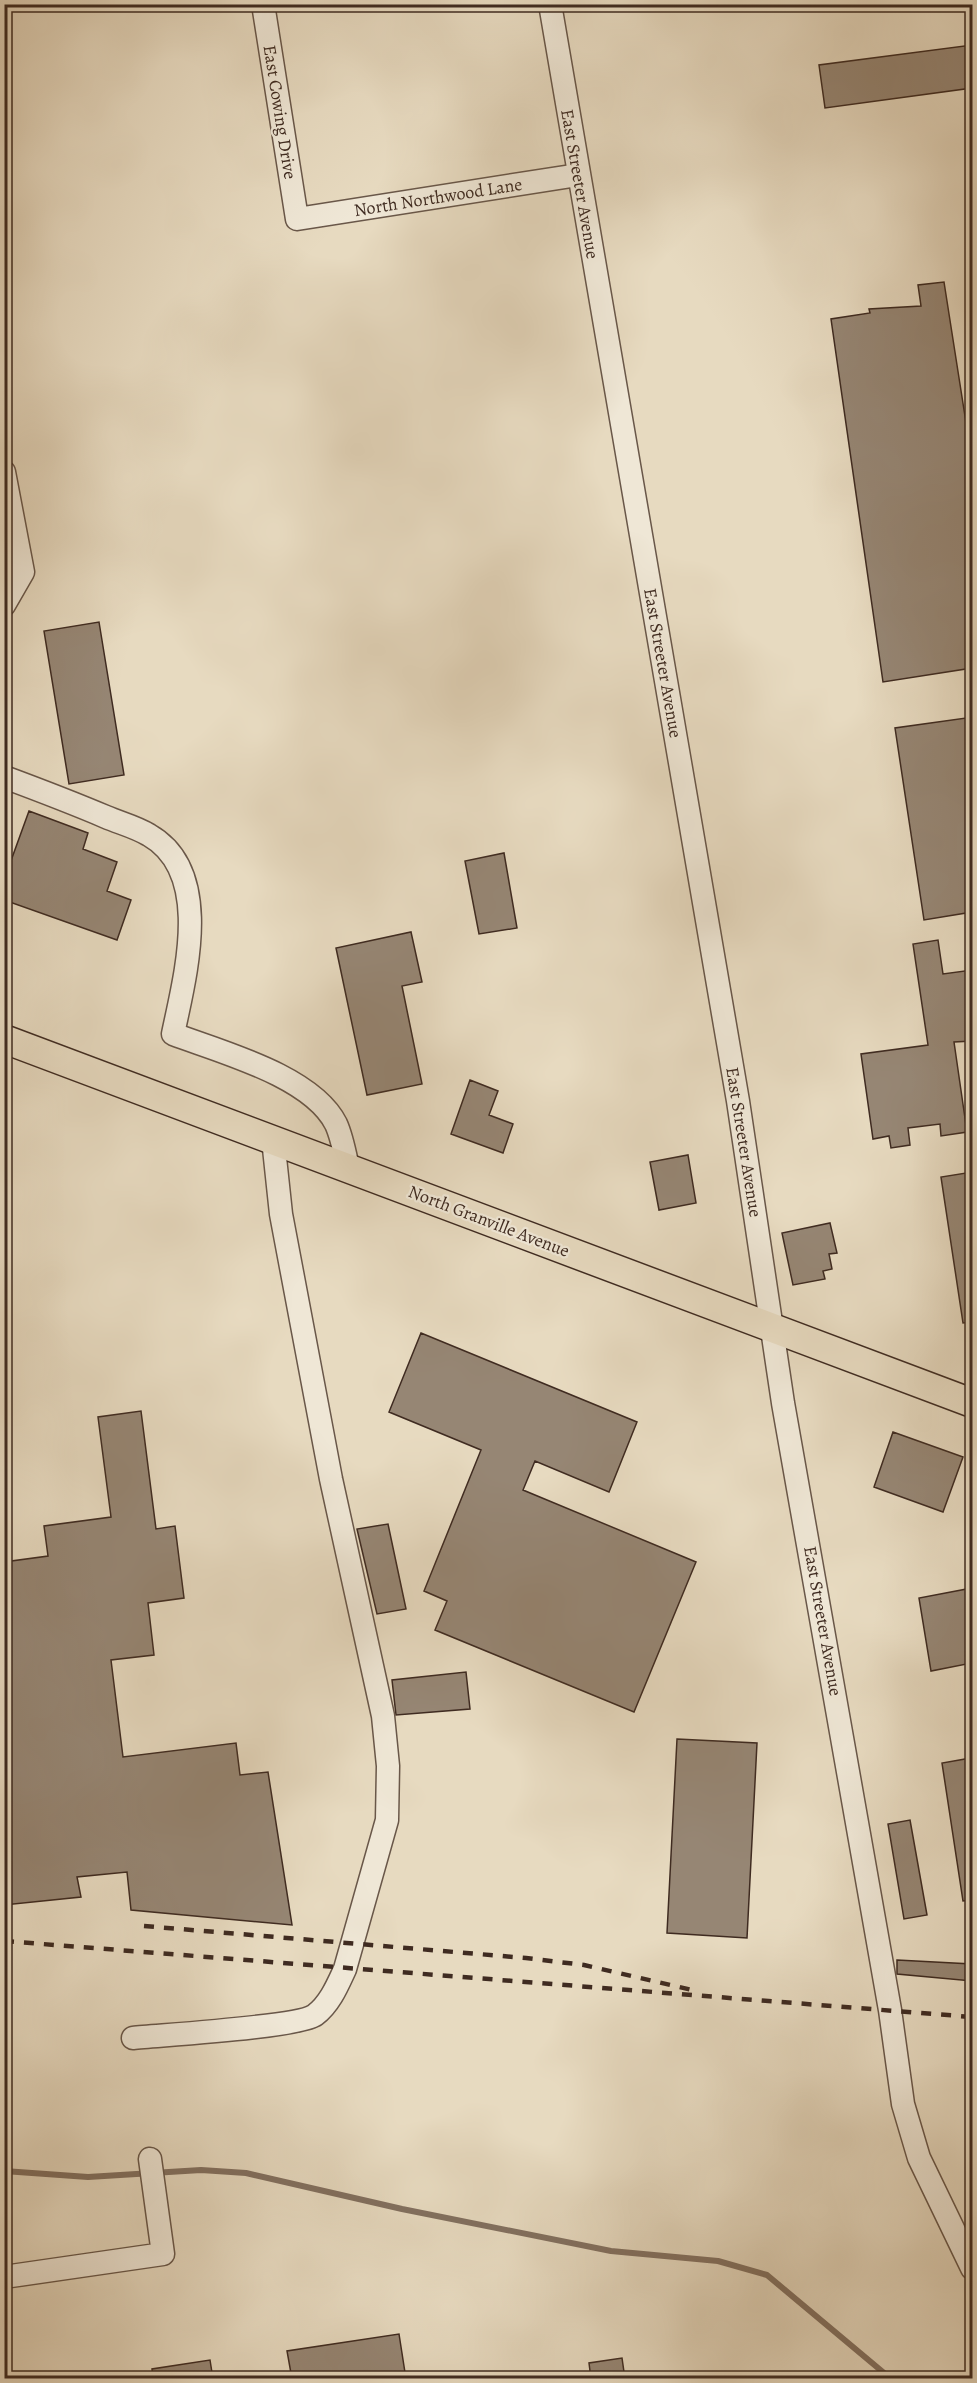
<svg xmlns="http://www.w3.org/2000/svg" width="977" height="2383" viewBox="0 0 977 2383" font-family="Alegreya,serif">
  <rect width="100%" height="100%" fill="#e7dac0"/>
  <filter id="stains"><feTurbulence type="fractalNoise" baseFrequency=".00333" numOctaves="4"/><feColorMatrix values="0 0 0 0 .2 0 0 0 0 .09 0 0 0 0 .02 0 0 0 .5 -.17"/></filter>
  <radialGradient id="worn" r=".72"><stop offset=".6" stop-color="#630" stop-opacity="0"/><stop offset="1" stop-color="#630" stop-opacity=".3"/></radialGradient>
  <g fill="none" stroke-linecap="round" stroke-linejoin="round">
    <path stroke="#827060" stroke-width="6" d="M 4,2171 L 88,2177 L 201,2170 L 246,2173 L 402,2209 L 611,2251 L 718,2261 L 767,2275 L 890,2378"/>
  </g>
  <path fill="#968674" stroke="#3f2b21" stroke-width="1.5" d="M 972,45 L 972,88 L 825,108 L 819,65 Z
    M 944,282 L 972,461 L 972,668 L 883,682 L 831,319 L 870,313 L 869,309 L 921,306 L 918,285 Z
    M 99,622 L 124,775 L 69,784 L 44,631 Z
    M 966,718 L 972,764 L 972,912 L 924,920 L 895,728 Z
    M 29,811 L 88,833 L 83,849 L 117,862 L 107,891 L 131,900 L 117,940 L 4,900 L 4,880 Z
    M 504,853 L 517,928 L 479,934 L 465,861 Z
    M 411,932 L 422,982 L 402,986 L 422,1084 L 367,1095 L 336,948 Z
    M 938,940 L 943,974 L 972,970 L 972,1041 L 954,1042 L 967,1132 L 941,1136 L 940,1124 L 908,1128 L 910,1145 L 891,1148 L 889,1136 L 873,1139 L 861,1054 L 928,1045 L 913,944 Z
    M 470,1080 L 498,1091 L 489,1115 L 513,1124 L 503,1153 L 451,1134 Z
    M 688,1155 L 696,1203 L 659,1210 L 650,1162 Z
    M 966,1173 L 972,1213 L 972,1322 L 963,1323 L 941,1177 Z
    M 830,1223 L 837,1253 L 829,1254 L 832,1269 L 823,1271 L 825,1279 L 793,1285 L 782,1233 Z
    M 421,1333 L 637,1422 L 609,1492 L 535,1461 L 523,1490 L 696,1562 L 634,1712 L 435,1630 L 447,1601 L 424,1591 L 481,1450 L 389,1412 Z
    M 141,1411 L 156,1529 L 175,1526 L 184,1598 L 148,1603 L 154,1655 L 111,1660 L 123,1757 L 236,1743 L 240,1775 L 268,1772 L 292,1925 L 131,1910 L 127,1872 L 77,1877 L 81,1897 L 4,1905 L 4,1562 L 48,1556 L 44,1526 L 111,1517 L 98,1417 Z
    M 893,1432 L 963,1457 L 943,1512 L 874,1487 Z
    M 388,1524 L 406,1609 L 377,1614 L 357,1529 Z
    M 972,1588 L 972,1663 L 931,1671 L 919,1598 Z
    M 466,1672 L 470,1709 L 396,1715 L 392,1680 Z
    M 677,1739 L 757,1743 L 747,1938 L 667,1933 Z
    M 971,1758 L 972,1900 L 963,1901 L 942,1763 Z
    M 910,1820 L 927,1915 L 904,1919 L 888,1824 Z
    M 897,1960 L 972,1964 L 972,1981 L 897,1974 Z
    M 399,2334 L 406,2379 L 292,2379 L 287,2351 Z
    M 622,2358 L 625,2379 L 591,2379 L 589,2363 Z
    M 210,2360 L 213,2379 L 153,2379 L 152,2369 Z"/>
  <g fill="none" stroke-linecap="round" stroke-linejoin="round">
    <g stroke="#695749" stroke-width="25">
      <path id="minor" d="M 263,4 L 297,219 L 578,175
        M 550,4 L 738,1101 L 783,1403 L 890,2010 L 903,2104 L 919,2158 L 972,2268
        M 4,472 L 23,572 L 4,605
        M 4,777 C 39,790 73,803 106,817 C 120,823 136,827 149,835 C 214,872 185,976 173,1034 C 221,1052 312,1076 336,1124 C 342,1137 345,1154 348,1168
        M 133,2038 C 162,2035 299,2027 315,2015 C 330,2004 338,1984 345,1969 L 387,1820 L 388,1766 L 383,1716 L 331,1479 L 281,1214 L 273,1139
        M 4,2277 L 163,2254 L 150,2159"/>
    </g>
    <g stroke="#3f2b21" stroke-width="31">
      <path id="major" d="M 4,1039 L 972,1403"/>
    </g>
    <use href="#minor" stroke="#efe7d6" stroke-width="22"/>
    <use href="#major" stroke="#e7dac0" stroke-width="28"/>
    <path stroke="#3f2b21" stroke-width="4.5" stroke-dasharray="10 10" stroke-linecap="butt" d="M 144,1926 L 526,1958 L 584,1965 L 692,1990
      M 4,1941 L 972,2017"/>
  </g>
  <g text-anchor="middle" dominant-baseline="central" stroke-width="4.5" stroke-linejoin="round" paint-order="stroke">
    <g font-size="18" fill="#3f2b21" stroke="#efe7d6">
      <text transform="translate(280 112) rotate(81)">East Cowing Drive</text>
      <text transform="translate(580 184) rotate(80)">East Streeter Avenue</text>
      <text transform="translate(438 197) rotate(-9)">North Northwood Lane</text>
      <text transform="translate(663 663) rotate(80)">East Streeter Avenue</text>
      <text transform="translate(744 1142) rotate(81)">East Streeter Avenue</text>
      <text transform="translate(489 1221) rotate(21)">North Granville Avenue</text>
      <text transform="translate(823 1621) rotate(80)">East Streeter Avenue</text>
    </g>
  </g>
  <rect width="977" height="2383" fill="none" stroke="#e7dac0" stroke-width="24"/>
  <rect x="6" y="6" width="965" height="2371" fill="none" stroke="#3f2b21" stroke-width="3"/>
  <rect x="12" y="12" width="953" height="2359" fill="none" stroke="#3f2b21" stroke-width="1.5"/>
  <rect width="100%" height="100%" filter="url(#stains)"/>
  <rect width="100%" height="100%" fill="url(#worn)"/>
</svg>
